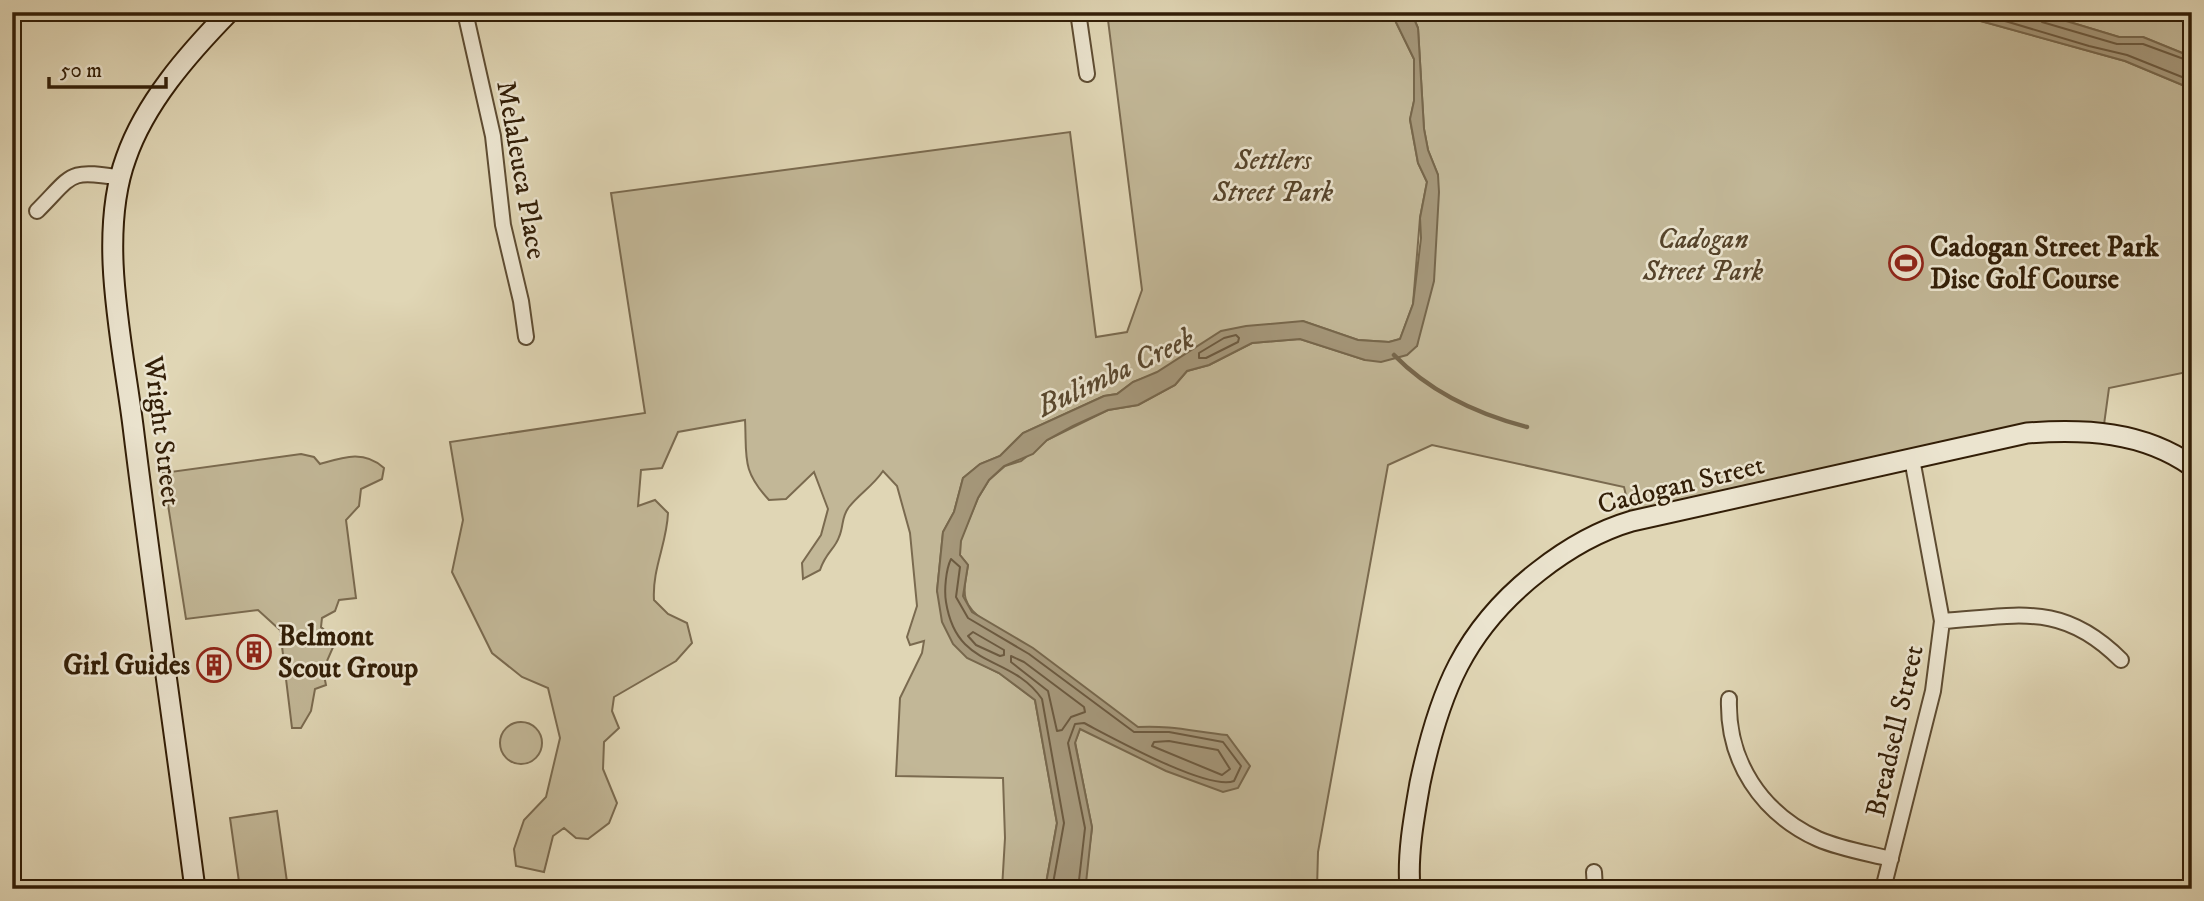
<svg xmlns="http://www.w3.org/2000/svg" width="2204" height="901" viewBox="0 0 2204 901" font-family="'IM FELL DW Pica',serif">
  <rect width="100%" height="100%" fill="#e0d6b5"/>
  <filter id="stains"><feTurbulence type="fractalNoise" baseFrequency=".00286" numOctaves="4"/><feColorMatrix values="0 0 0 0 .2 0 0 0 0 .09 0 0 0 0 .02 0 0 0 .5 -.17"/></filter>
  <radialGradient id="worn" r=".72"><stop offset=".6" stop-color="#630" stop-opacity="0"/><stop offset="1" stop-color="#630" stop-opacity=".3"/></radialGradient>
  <path fill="#c2b797" stroke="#7a6a4f" stroke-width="2" d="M 1107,12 L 1391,12 L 1414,59 L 1414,101 L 1410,120 L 1418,163 L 1427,182 L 1420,218 L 1413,304 L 1400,339 L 1389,342 L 1358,340 L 1303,321 L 1133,382 L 1117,394 L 1104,396 L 1023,433 L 1000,456 L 980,464 L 963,478 L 954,512 L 943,532 L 937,591 L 967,657 L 999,673 L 1035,700 L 1057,823 L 1045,889 L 1002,889 L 1005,838 L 1003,778 L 896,776 L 900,698 L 922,653 L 924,641 L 910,645 L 907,637 L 917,606 L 910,533 L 897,486 L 883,471 C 873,486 860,493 849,507 C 841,517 844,526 839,537 C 835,549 826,552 820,570 L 803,579 L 802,563 L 821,535 L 828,509 L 814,472 L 786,499 L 769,500 C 741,470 747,457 745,420 L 678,432 L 662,468 L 641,470 L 638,506 L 655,500 L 668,513 C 667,543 652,569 654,600 L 668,614 L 687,623 L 692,643 L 676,661 L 614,697 L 612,711 L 619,728 L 604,742 L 603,769 L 617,803 L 609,823 L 588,839 L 576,838 L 564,828 L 553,836 L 544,872 L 516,866 L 514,849 L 524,820 L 546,797 L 560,738 L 548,688 L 522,677 L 492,653 L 452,572 L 463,520 L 450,442 L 645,413 L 611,193 L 1070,132 L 1096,337 L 1127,332 L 1142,290 Z
    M 1411,12 L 1948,12 L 2125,61 L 2192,89 L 2192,371 L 2109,388 L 2103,432 L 2080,429 L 1632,521 L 1624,487 L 1432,445 L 1388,465 L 1318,852 L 1317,889 L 1084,889 L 1092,828 L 1075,742 L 1080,729 L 986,622 C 960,604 963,594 968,565 L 960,555 L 960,541 L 978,498 L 989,480 L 1005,466 L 1021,461 L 1047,440 L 1108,410 L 1138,405 L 1175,385 L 1187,371 L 1209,365 L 1252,343 L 1300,339 L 1365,360 L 1417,346 L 1438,175 L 1428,150 L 1424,129 L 1418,28 Z
    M 2023,12 L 2192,12 L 2192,57 L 2143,37 L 2119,37 L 2053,17 Z
    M 301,454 L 314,457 L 320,464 C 344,457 364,450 384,468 L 382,479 L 361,489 L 359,506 L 346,520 L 356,598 L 339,600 L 335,611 L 322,618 L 321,627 L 331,636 L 334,645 L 323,670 L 326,685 L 315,689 L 311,711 L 301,728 L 292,728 L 280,630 L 258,610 L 186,619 L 163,473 Z
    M500 743a21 21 0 1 1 42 0a21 21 0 1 1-42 0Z
    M 277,811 L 288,889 L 240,889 L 230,818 Z"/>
  <path fill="#a5977a" stroke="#77674c" stroke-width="2" d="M 1391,12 L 1411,12 L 1418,28 L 1424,129 L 1428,150 L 1438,175 L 1439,192 L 1434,281 L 1417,346 L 1407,355 L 1381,362 L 1365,360 L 1300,339 L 1252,343 L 1209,365 L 1187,371 L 1175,385 L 1138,405 L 1108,410 L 1073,426 L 1047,440 L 1033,454 L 1004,466 L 989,480 L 978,498 L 961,541 L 960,555 L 968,565 L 963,596 L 972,612 L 1033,648 L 1138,727 C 1170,725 1196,732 1227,735 L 1250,766 L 1238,788 L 1223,792 L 1166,771 L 1080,729 L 1075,743 L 1092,827 L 1086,883 L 1084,889 L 1045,889 L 1057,823 L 1035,700 L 999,673 L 967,658 L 953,644 L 942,622 L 937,591 L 943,532 L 954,512 L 963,478 L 980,464 L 1000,456 L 1023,433 L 1104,396 L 1117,394 L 1133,382 L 1157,372 L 1221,331 L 1246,326 L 1303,321 L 1358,340 L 1389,342 L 1400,339 L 1413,304 L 1421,238 L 1420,218 L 1427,182 L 1418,163 L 1410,119 L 1414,101 L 1414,59 Z
    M 1948,12 L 2024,12 L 2053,17 L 2119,37 L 2143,37 L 2192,57 L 2192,89 L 2125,61 Z"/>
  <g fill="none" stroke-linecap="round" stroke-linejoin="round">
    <path stroke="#6c5a40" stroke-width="2" d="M 1975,12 L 2089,46 L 2127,55 L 2192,81
      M 2036,12 L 2042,22 L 2117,44 L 2143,44 L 2192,62
      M 1236,335 L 1239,338 L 1238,342 L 1206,358 L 1199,358 L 1199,353 L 1224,338 Z
      M 973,632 L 1004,650 L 1004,655 L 1000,656 L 976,645 L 968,636 Z
      M 1011,656 L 1024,662 L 1084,707 L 1085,712 L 1071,717 L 1062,730 L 1057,731 L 1048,691 L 1011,662 Z
      M 1169,741 L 1218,750 L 1230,769 L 1222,775 L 1152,746 L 1154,742 Z
      M 1052,889 L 1064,823 L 1042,699 C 1010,653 957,671 946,602 C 944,590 946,569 951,559 L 960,567 L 956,597 L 968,618 L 1029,654 L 1134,732 L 1169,732 L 1223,742 L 1241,766 L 1234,781 C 1208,791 1111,737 1084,723 L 1075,724 L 1068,743 L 1085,828 L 1078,889"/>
    <path stroke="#77674c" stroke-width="4.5" d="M 1394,355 C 1431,393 1477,414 1527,427"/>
    <g stroke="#5e4c32" stroke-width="18">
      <path id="street" d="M 465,12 L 493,136 L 503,225 L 521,301 L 526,337
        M 1078,12 L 1087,74
        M 37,211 C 74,174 67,169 121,178
        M 1942,621 C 2018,616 2062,601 2121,660
        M 1729,699 C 1727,761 1761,813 1818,839 C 1841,849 1867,853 1891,859
        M 1594,872 L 1595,889
        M 1883,889 L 1933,691 L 1942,621 L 1912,459"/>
    </g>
    <g stroke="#321e07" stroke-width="23">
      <path id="secondary" d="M 195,889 C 175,735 152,581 133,426 C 123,345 97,237 126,158 C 145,103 188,54 229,12
        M 1410,889 C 1407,855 1414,817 1420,783 C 1439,693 1464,629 1539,571 C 1567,549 1598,531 1632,521 L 2027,433 C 2085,429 2142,431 2192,466"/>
    </g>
    <use href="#street" stroke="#ebe4cf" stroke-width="14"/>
    <use href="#secondary" stroke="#ebe4cf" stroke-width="19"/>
  </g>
  <defs>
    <g id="stadium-ring" transform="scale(1.75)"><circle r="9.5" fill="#ebe4cf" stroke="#8f2418" stroke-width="1.5"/><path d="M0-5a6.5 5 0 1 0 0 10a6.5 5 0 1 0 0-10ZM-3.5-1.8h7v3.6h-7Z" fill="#8f2418"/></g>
    <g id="building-ring" transform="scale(1.75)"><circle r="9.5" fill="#ebe4cf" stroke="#8f2418" stroke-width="1.5"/><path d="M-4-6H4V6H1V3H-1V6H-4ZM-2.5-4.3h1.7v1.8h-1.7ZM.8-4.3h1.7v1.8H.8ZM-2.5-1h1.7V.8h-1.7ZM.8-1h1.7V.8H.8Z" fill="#8f2418"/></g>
  </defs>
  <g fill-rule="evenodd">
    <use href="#stadium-ring" x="1906" y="263"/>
    <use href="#building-ring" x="254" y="652"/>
    <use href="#building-ring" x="214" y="665"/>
  </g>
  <g text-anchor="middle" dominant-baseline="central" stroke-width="5" stroke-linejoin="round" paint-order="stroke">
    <g font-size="28" font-style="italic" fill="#56442b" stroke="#ebe4cf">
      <text x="1273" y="160">Settlers<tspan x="1273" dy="32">Street Park</tspan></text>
      <text x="1703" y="239">Cadogan<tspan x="1703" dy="32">Street Park</tspan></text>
    </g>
    <g font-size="28" fill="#321e07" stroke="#ebe4cf">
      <text transform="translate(521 170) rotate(80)">Melaleuca Place</text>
      <text transform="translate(162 431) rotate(83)">Wright Street</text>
      <text transform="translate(1681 485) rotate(-14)">Cadogan Street</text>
      <text transform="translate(1895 731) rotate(-77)">Breadsell Street</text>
    </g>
    <g font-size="28" font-weight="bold" fill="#321e07" stroke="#ebe4cf" text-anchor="start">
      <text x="1930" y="247">Cadogan Street Park<tspan x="1930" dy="32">Disc Golf Course</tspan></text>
      <text x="278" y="636">Belmont<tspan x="278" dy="32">Scout Group</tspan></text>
      <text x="190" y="665" text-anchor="end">Girl Guides</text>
    </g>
    <g font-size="30" font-style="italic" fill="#5a482f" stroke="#ebe4cf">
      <text transform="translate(1116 373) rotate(-25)">Bulimba Creek</text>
    </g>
  </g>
  <rect width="2204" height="901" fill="none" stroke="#e0d6b5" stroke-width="42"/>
  <rect x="14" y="14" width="2176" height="873" fill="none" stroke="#321e07" stroke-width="3.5"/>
  <rect x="21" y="21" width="2162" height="859" fill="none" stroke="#321e07" stroke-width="2"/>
  <path d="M49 77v10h117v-10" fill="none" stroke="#321e07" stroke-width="3.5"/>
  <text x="60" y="77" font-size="21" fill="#321e07" stroke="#ebe4cf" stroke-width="5" paint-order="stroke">50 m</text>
  <rect width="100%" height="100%" filter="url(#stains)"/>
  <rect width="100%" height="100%" fill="url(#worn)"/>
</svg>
